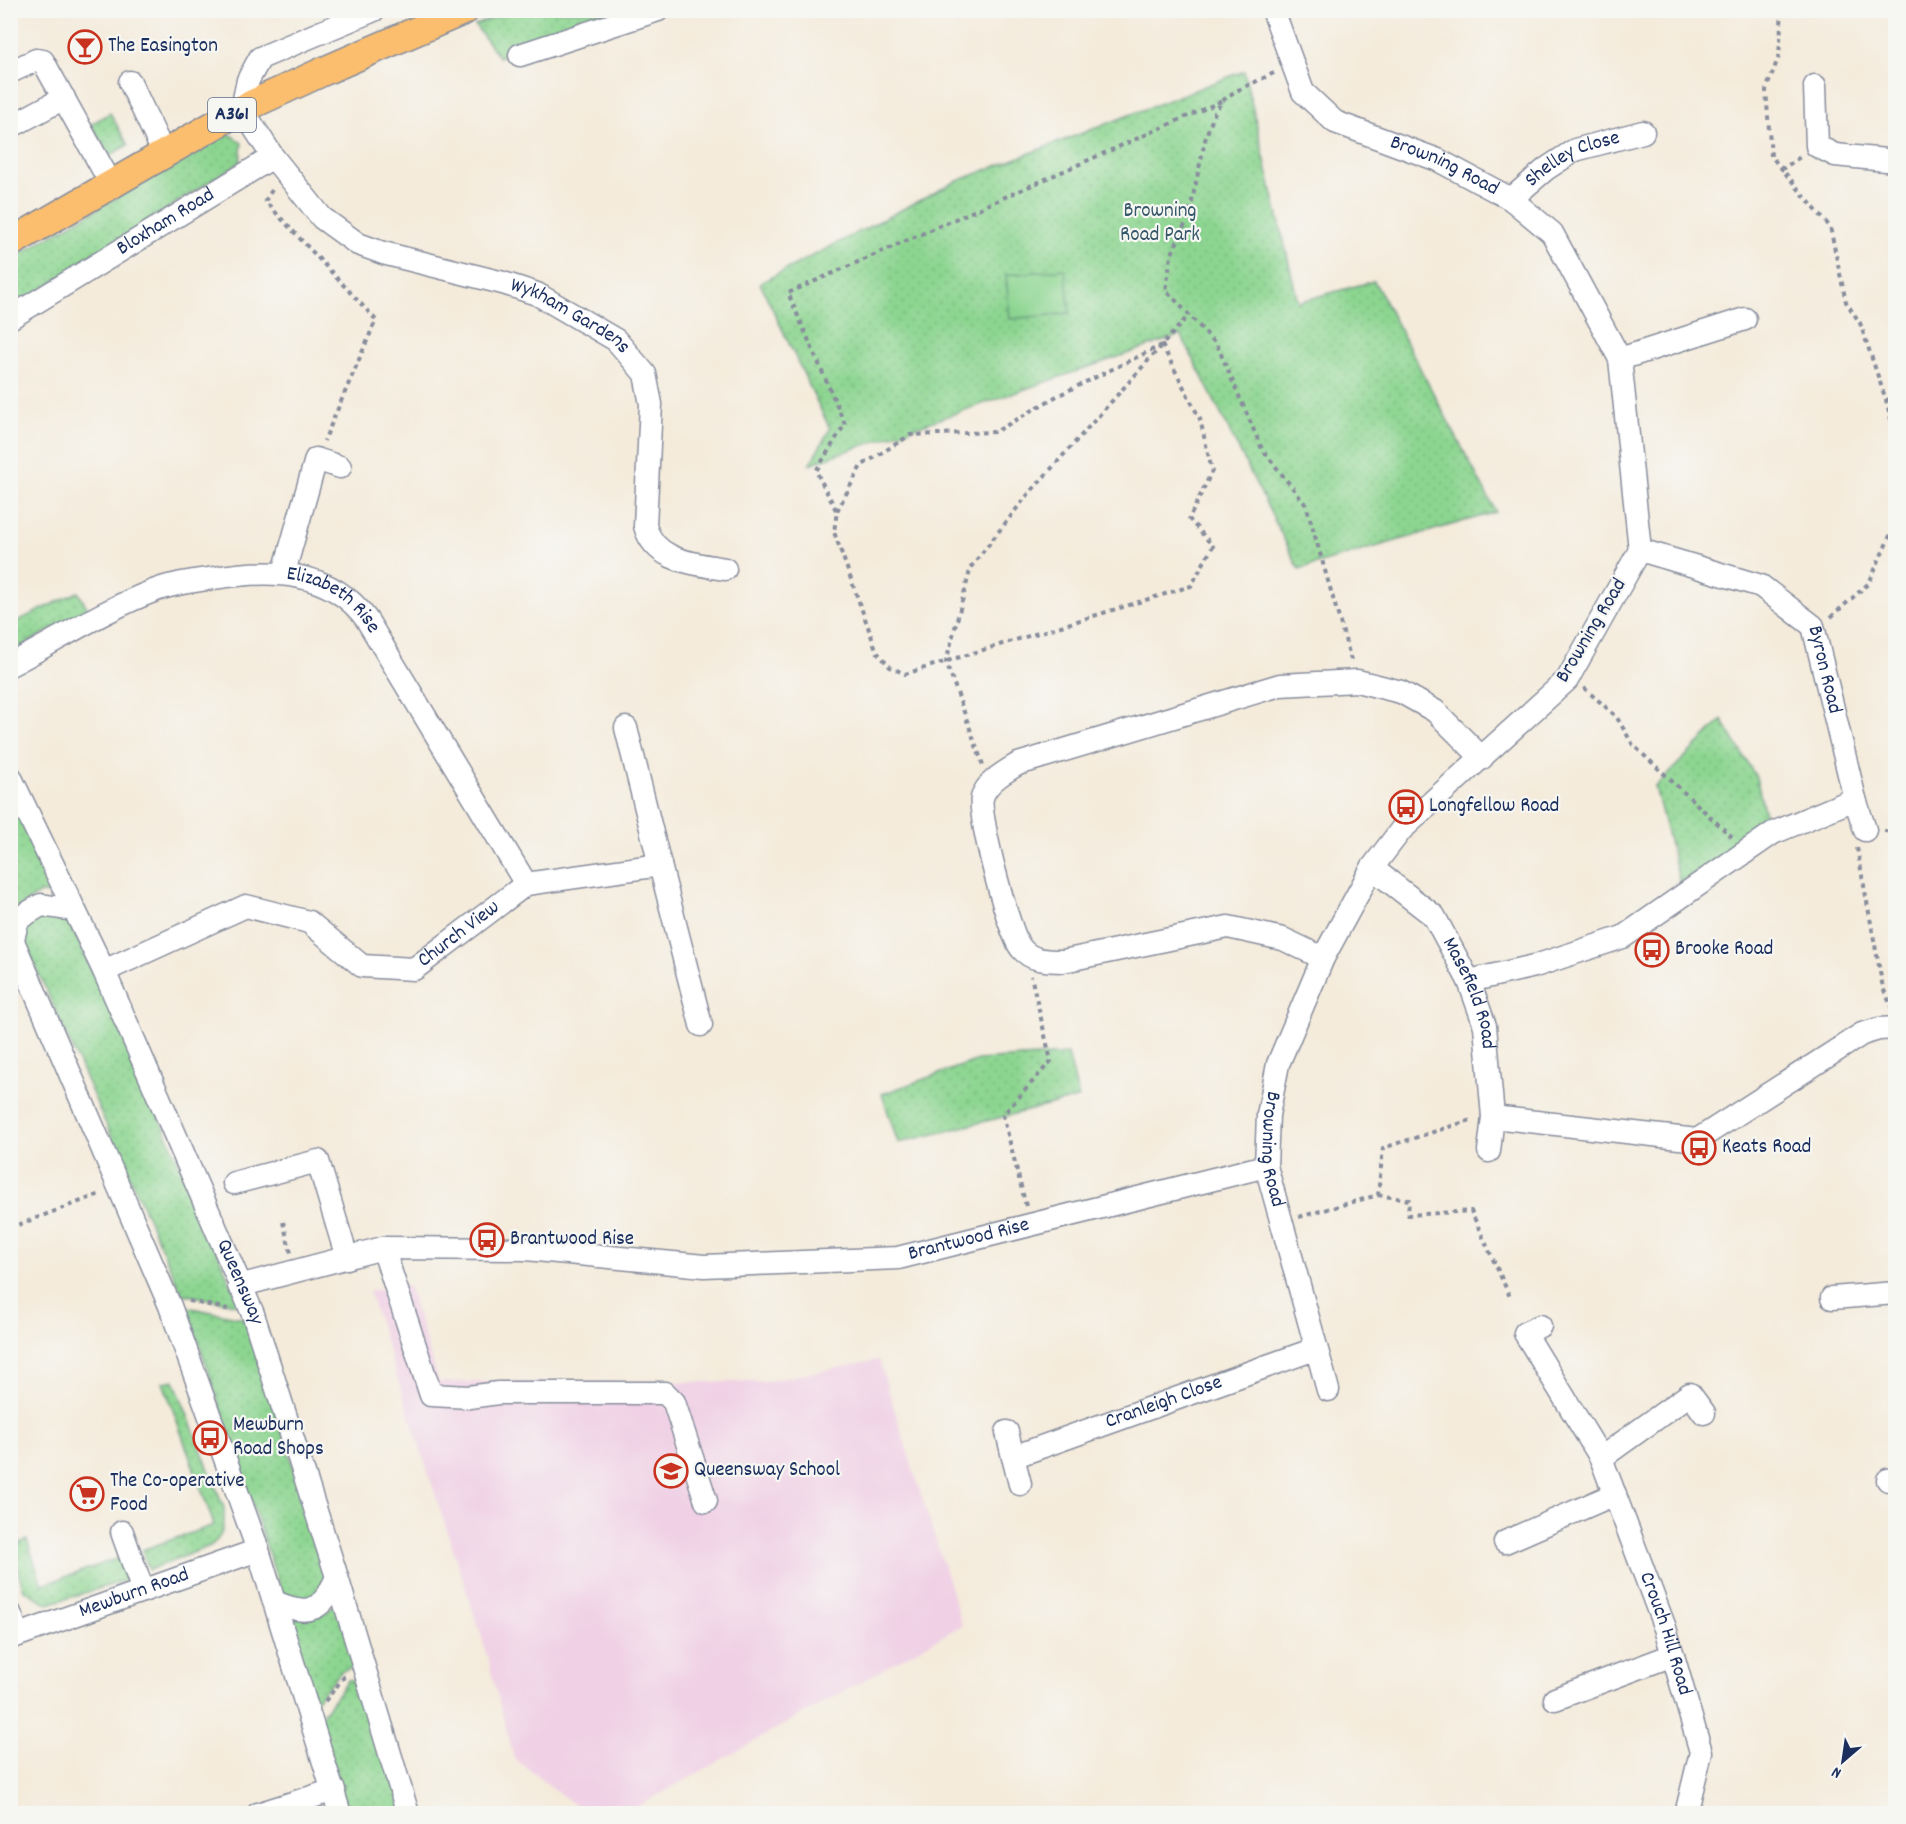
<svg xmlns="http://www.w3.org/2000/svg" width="1906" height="1824" viewBox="0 0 1906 1824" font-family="Dekko,sans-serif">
  <defs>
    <pattern id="green-dots" width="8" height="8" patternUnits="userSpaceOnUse" patternTransform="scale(1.5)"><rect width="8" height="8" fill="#8cd590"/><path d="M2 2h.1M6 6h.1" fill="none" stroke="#78b77f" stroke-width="1.8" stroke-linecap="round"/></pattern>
  </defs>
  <rect width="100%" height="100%" fill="#f6f6f2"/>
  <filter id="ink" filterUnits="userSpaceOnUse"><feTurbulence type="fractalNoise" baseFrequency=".0167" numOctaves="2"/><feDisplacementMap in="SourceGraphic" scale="12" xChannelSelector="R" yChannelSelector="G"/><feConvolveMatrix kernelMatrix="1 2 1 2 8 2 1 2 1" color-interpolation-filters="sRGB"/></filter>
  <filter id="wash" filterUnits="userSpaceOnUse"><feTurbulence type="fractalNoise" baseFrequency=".008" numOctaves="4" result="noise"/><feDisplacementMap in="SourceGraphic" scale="24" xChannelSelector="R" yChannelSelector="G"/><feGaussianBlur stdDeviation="1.35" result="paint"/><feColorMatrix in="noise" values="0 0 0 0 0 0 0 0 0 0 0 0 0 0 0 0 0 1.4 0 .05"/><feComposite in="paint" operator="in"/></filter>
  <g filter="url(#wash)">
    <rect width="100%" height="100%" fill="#f4ebdb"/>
    <path fill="#f0d0e5" d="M 408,1285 L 439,1382 L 764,1382 L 879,1360 L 962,1625 L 626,1813 L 585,1813 L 514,1758 L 482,1638 L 369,1291 Z"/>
    <path fill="url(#green-dots)" stroke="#548277" stroke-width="1.5" d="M 513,11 L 627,11 L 499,57 L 475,25 Z
      M 1244,71 L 1298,302 L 1374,281 L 1496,512 L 1299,569 L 1181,335 L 810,464 L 830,429 L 760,283 L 955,182 Z
      M 110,113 L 128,145 L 109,156 L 91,124 Z
      M 228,133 L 242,143 L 240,162 L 11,309 L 11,259 Z
      M 78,592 L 88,609 L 11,652 L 11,624 Z
      M 1722,720 L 1756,777 L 1768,827 L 1680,883 L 1655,787 Z
      M 10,794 L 55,894 L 40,893 L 15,910 L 10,910 Z
      M 41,914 L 68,920 L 135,1060 L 240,1305 L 182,1294 L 26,945 L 26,923 Z
      M 1068,1054 L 1079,1098 L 898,1143 L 882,1094 L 978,1060 Z
      M 187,1307 L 246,1319 L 328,1575 L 314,1599 L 289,1598 L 281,1591 Z
      M 174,1380 L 224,1508 C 225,1524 224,1537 210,1546 L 149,1570 L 142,1550 L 214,1525 L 163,1382 Z
      M 27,1540 L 42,1585 L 119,1558 L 127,1580 L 48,1604 L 24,1590 L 10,1546 Z
      M 338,1602 L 355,1667 L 342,1671 L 315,1701 L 287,1614 L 325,1613 Z
      M 361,1679 L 407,1813 L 347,1813 L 320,1717 L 348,1680 Z"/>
    <path fill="#8cd590" stroke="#548277" stroke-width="1.5" d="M 1065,269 L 1070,313 L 1010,319 L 1006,275 Z"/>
  </g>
  <g filter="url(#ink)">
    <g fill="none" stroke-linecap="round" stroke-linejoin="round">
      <g stroke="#888d9c" stroke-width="25">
        <g id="minor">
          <path id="s1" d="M 1273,10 L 1303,92 L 1335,122 L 1438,160 L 1511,199 L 1552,233 L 1620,359 L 1640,550 L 1567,680 L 1401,830 L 1372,868 L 1323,958 L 1278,1064 L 1268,1115 L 1266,1166 L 1328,1390"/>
          <path d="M 520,55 L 658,10"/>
          <path d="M 10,72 L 36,60 L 43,61 L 111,184"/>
          <path d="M 130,82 L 164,154"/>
          <path d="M 1815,86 L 1817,146 L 1835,155 L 1896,161"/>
          <path d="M 10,127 L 64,98"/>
          <path id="s2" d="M 273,157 L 322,218 L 358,244 L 383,253 L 503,283 L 537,294 L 616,340 L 645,374 L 651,404 L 645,526 C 655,562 693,563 725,569"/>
          <path id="s3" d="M 1511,199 L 1546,169 L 1575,150 L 1643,132"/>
          <path id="s4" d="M 10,318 L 273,157 L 242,109 L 248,80 L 260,58 L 374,10"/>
          <path d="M 1620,359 L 1745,319"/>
          <path id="s5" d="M 1640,550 L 1761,586 L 1813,626 L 1855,799 L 1865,830"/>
          <path d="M 284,572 L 316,459 L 340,467"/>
          <path id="s6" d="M 10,665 C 58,640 105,609 156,590 C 174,583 195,581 214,578 C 270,569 331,569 367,620 L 526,884"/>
          <path d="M 626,728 L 660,865"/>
          <path id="s7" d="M 10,776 L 104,971 L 253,1314 L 337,1577 L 408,1814"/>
          <path id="s8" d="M 1372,868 L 1434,916 L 1469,981 L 1485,1026 L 1493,1117 L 1489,1151"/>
          <path d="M 10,934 L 170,1306 L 258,1550 L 340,1814"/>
          <path d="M 13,939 L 18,919 L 41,905 L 73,910"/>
          <path d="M 1323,958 L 1283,939 L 1228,927 L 1063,961 C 1048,961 1031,961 1021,948 C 1009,934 978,816 982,798 C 986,782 1005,772 1018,764 L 1280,685 L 1357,681 L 1401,692 L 1435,711 L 1482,758"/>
          <path id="s9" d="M 104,971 L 246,906 L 309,922 L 362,966 L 414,969 L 526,884 L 660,865 L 701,1025"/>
          <path d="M 1469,981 L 1535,966 L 1623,937 L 1773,833 L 1855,799"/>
          <path d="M 1493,1117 L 1697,1140 L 1862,1034 L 1879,1029 L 1896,1028"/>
          <path d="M 234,1183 L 318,1161 L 347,1258"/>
          <path d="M 383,1248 L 431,1395 L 469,1397 L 498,1393 L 665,1393 L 674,1402 L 706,1501"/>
          <path id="s10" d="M 239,1286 L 383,1248 L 526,1249 L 704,1266 L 898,1258 L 1266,1166"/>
          <path d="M 1832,1298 L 1896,1293"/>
          <path id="s11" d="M 1540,1326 L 1525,1333 L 1601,1458 L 1665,1628 L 1701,1752 L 1686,1814"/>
          <path id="s12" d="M 1007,1432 L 1013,1457 L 1315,1349"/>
          <path d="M 1013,1457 L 1020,1484"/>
          <path d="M 1601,1458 L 1690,1394 L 1704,1413"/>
          <path d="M 1888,1480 L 1896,1479"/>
          <path d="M 122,1532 L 143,1591"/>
          <path d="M 1505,1542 L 1615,1494"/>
          <path d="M 275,1602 C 310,1617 322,1611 337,1577"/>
          <path d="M 10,1613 L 18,1635"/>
          <path id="s13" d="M 10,1638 L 258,1550"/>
          <path d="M 1555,1699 L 1673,1655"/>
          <path d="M 258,1814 L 334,1790"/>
        </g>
      </g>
      <g stroke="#888d9c" stroke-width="31">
        <path id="major" d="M 10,243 L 242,109 L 324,71 L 465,10"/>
      </g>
      <path stroke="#888d9c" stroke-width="4" stroke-dasharray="4.5 4.5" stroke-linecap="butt" d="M 1782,10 L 1779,56 L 1766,90 L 1771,156 L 1830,227 L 1846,302 L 1860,323 L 1886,400 L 1896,438
        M 1274,73 L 1234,92 L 1222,101 L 1215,112 L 1206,136 L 1189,215 L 1171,256 L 1166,290 L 1217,345 L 1262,449 L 1306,505 L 1351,660
        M 1781,170 L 1800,157
        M 272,190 L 265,201 L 376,320 L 324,441
        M 1162,345 L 1200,419 L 1212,471 L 1189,519 L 1213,546 L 1191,586 L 905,674 L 890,667 L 877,652 L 834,532 L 837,511 L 861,466 L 910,435 L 995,432 L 1057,396 Z
        M 1886,400 L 1896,398
        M 836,510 L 816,471 L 845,424 L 788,293 L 1222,101
        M 1831,617 L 1869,583 L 1896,522
        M 1584,688 L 1616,716 L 1633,745 L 1732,837
        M 983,765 L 946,662 L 971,567 L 1025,498 L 1189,315
        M 1884,831 L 1896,832
        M 1857,848 L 1883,988 L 1893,1010
        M 1378,1195 L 1409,1200 L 1408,1215 L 1471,1211 L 1511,1299
        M 1026,1206 L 1003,1115 L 1051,1061 L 1031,976
        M 1299,1217 L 1378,1195 L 1383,1148 L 1474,1119
        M 283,1222 L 291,1253
        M 10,1228 L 100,1194
        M 189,1301 L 228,1309
        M 325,1701 L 344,1677 L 347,1676"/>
      <use href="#minor" stroke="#fff" stroke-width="22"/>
      <use href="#major" stroke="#fbbe6e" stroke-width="28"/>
    </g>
  </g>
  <defs>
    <g id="bar-ring" transform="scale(1.725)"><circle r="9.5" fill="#f6f6f2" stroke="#c8321e" stroke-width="1.5"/><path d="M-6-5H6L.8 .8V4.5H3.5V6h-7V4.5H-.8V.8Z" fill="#c8321e"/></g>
    <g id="bus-ring" transform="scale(1.725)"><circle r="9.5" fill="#f6f6f2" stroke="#c8321e" stroke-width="1.5"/><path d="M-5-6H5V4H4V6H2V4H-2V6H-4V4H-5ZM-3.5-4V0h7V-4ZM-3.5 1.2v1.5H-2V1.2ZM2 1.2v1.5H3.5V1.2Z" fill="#c8321e"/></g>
    <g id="school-ring" transform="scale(1.725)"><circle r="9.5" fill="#f6f6f2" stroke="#c8321e" stroke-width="1.5"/><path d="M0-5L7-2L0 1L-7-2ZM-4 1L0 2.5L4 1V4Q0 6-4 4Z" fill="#c8321e"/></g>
    <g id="supermarket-ring" transform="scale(1.725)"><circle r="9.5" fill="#f6f6f2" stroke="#c8321e" stroke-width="1.5"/><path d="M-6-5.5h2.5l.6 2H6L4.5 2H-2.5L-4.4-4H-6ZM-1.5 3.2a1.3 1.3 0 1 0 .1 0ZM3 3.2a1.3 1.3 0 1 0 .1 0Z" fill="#c8321e"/></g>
  </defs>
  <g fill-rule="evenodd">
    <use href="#bar-ring" x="85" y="47"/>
    <use href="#bus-ring" x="1406" y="807"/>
    <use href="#bus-ring" x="1652" y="950"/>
    <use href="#bus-ring" x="1699" y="1148"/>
    <use href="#bus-ring" x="487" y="1240"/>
    <use href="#bus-ring" x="210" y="1438"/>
    <use href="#school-ring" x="671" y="1471"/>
    <use href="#supermarket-ring" x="87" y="1494"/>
  </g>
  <g text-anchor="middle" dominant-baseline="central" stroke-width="4.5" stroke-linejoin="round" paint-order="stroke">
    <rect fill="#f6f6f2" stroke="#5d6b8a" stroke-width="1.5" x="208" y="98" width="48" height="34" rx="4.5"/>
    <g font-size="20" font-weight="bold" fill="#1b2f5e">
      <text x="232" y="115">A361</text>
    </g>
    <g font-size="21" fill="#1b2f5e" stroke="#f6f6f2" text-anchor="start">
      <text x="108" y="47">The Easington</text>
      <text x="1429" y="807">Longfellow Road</text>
      <text x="1675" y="950">Brooke Road</text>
      <text x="1722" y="1148">Keats Road</text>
      <text x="510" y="1240">Brantwood Rise</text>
      <text x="233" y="1426">Mewburn<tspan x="233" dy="24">Road Shops</tspan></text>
      <text x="694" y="1471">Queensway School</text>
      <text x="110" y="1482">The Co-operative<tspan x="110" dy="24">Food</tspan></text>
    </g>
    <g font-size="21" fill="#1b2f5e" stroke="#f6f6f2">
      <text stroke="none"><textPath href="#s3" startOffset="75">Shelley Close</textPath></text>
      <text stroke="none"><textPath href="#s1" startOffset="249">Browning Road</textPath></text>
      <text stroke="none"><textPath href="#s4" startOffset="183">Bloxham Road</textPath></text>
      <text stroke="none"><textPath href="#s2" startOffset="348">Wykham Gardens</textPath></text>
      <text stroke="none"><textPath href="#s6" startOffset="351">Elizabeth Rise</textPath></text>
      <text transform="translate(1592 631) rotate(-59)">Browning Road</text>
      <text stroke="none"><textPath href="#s5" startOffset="237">Byron Road</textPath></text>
      <text stroke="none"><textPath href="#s9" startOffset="399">Church View</textPath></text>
      <text stroke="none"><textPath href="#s8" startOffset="164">Masefield Road</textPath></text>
      <text stroke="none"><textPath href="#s1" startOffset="1437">Browning Road</textPath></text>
      <text stroke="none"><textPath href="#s10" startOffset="738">Brantwood Rise</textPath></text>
      <text stroke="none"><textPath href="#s7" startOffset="556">Queensway</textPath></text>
      <text stroke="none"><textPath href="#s12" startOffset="186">Cranleigh Close</textPath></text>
      <text stroke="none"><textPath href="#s13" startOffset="132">Mewburn Road</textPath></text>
      <text stroke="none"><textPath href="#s11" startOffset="350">Crouch Hill Road</textPath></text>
    </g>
    <g font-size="21" fill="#37586a" stroke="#f6f6f2">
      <text x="1160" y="212">Browning<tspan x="1160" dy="24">Road Park</tspan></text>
    </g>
  </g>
  <rect width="1906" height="1824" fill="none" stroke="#f6f6f2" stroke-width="36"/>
  <g transform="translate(1843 1761) rotate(209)" stroke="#f6f6f2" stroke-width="4.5" paint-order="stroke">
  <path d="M0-4.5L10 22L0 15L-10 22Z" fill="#1b2f5e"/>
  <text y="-9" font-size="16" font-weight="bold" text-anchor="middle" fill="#1b2f5e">N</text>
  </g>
</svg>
